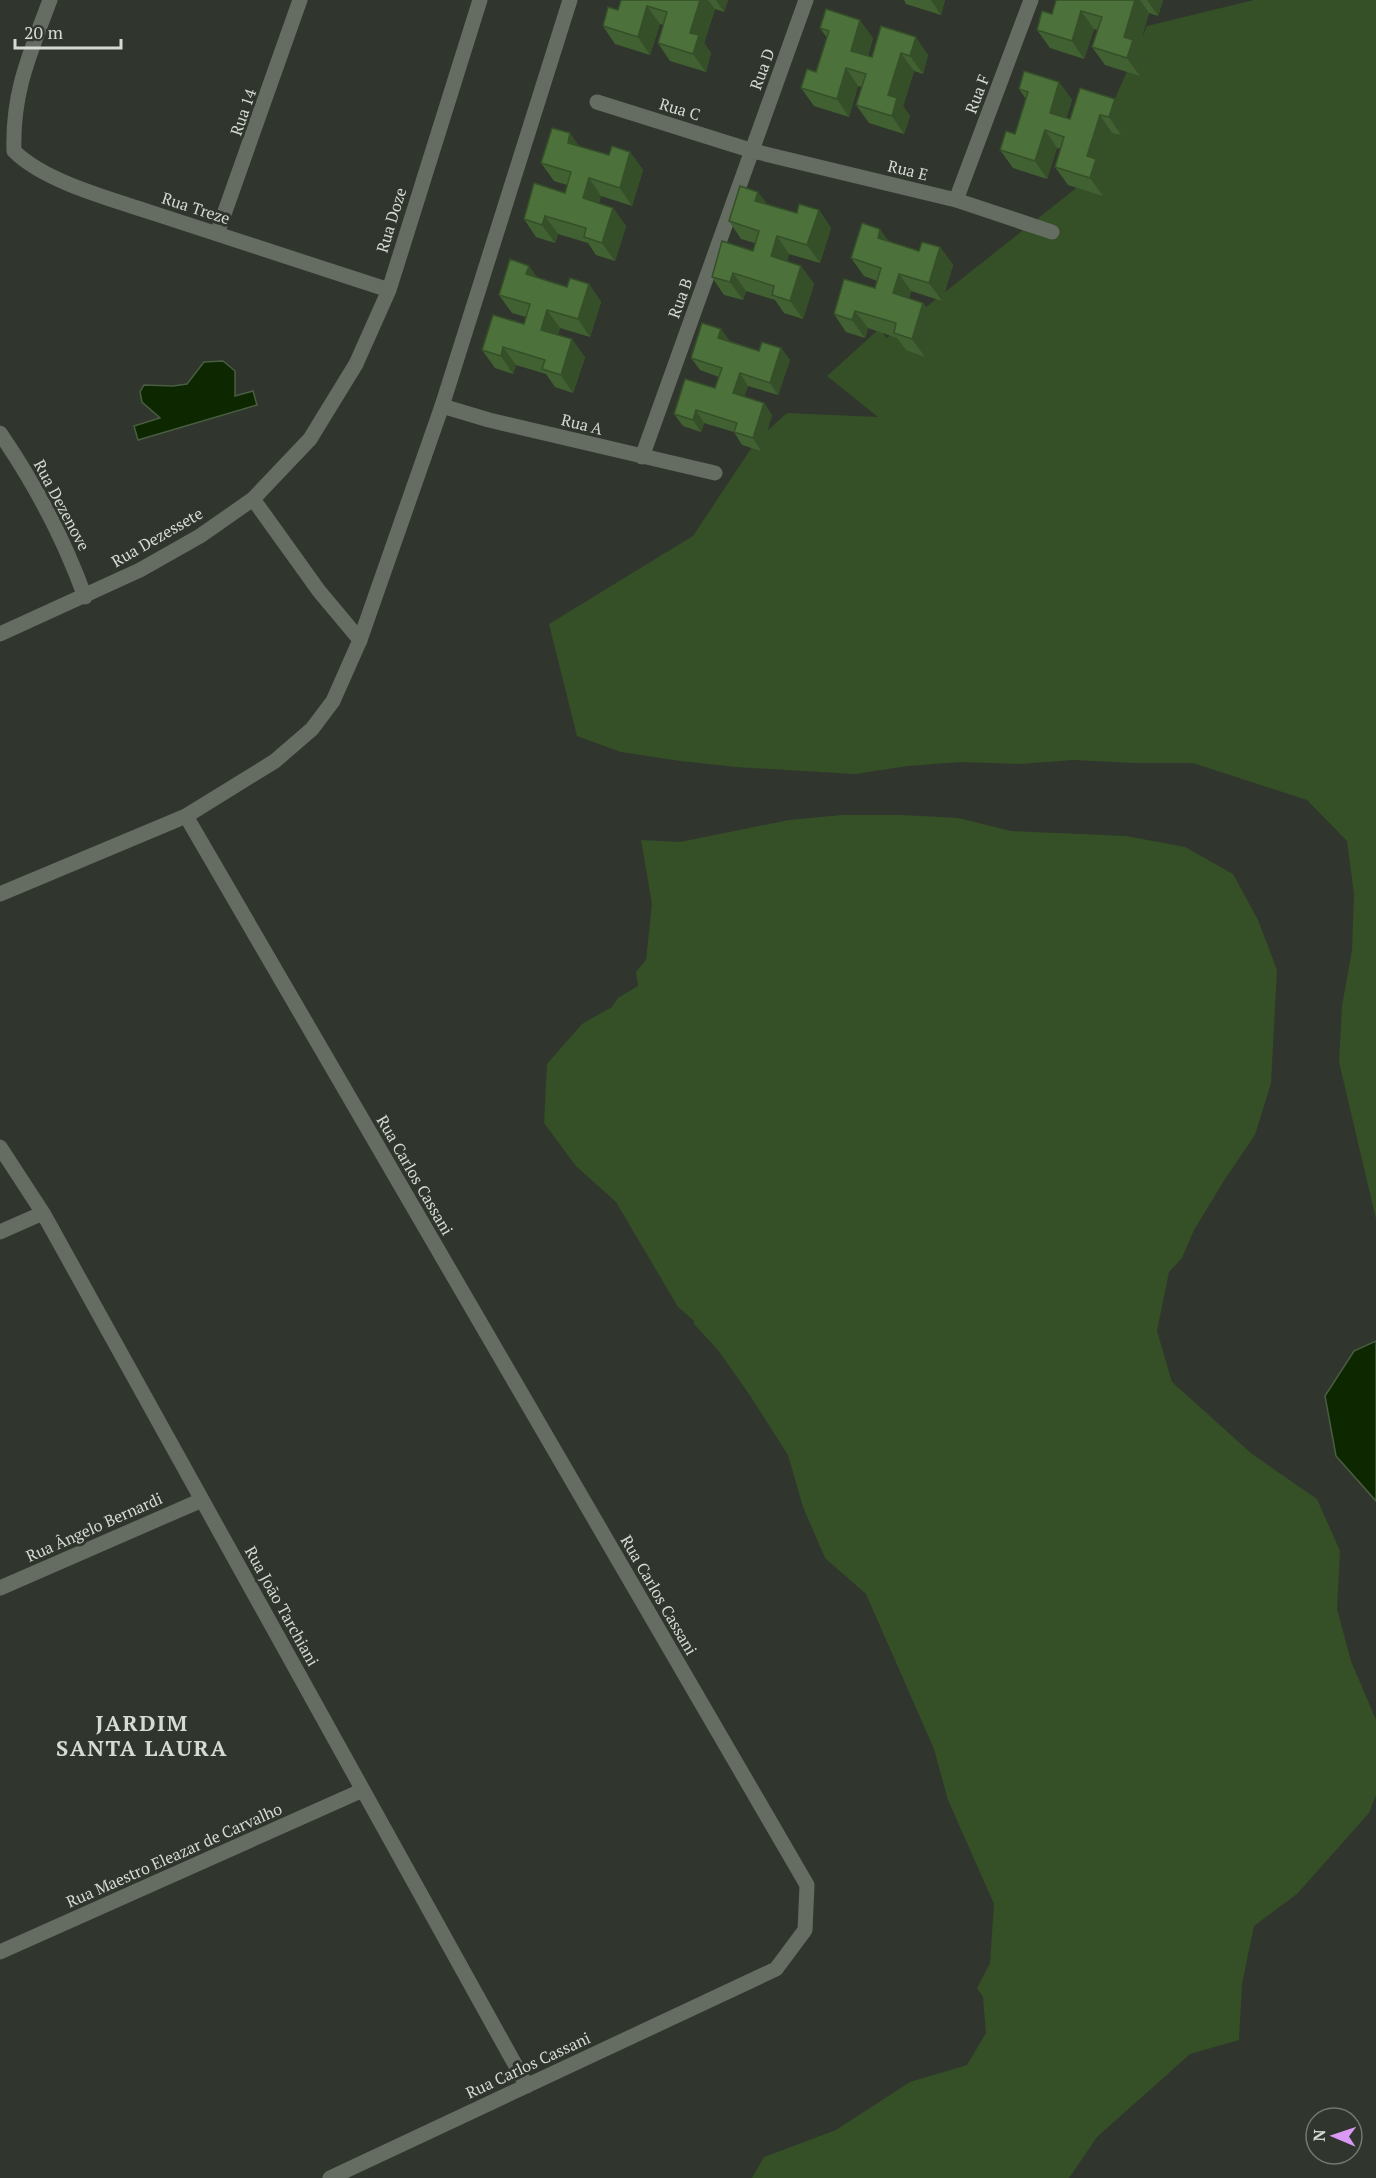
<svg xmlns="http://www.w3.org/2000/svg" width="1376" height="2178" viewBox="0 0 1376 2178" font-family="'PT Serif',serif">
  <rect width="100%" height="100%" fill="#30362d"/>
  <path fill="#354f27" d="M 1254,0 L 1376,0 L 1376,1219 L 1339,1062 L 1342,1006 L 1352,950 L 1354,894 L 1347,841 L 1307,800 L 1193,763 L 1133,763 L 1074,760 L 1020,764 L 961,762 L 908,766 L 855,774 L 736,767 L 680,761 L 621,752 L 577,736 L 549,624 L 693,536 L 756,441 L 787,413 L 878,417 L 827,376 L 879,329 L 887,338 L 1075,189 L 1147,26 Z
    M 842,815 L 902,815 L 958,818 L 1011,831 L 1126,836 L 1185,847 L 1233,874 L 1258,920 L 1277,970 L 1271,1083 L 1255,1135 L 1225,1179 L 1194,1230 L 1182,1258 L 1169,1272 L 1157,1331 L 1172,1382 L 1252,1454 L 1317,1499 L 1340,1551 L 1337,1609 L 1351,1661 L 1376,1720 L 1376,1795 L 1369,1813 L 1297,1894 L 1254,1926 L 1242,1984 L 1239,2040 L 1190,2054 L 1097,2137 L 1069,2178 L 752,2178 L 764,2157 L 836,2130 L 910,2082 L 967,2065 L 986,2033 L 983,1997 L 977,1988 L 990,1963 L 994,1904 L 948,1800 L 934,1749 L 866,1594 L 825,1558 L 803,1507 L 788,1455 L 749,1394 L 718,1350 L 694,1324 L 694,1321 L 678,1307 L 616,1202 L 576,1166 L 544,1123 L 547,1064 L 582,1024 L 612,1007 L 618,998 L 638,986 L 636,972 L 646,960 L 652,904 L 641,840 L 680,842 L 789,820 Z"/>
  <path fill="#0d2700" stroke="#495d40" stroke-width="1.5" d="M 223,361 L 235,371 L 235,396 L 253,391 L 257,405 L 138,440 L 134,426 L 160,418 L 142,402 L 140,392 L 144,385 L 173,386 L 187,384 L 204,362 Z
    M 1376,1341 L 1376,1501 L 1336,1456 L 1325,1396 L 1354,1351 Z"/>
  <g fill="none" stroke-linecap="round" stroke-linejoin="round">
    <path stroke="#656c62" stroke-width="15" d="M 50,0 C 30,54 12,92 14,151 C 46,183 115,200 159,215 C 235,240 312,265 389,290
      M 597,102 L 753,151 L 956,200 L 1052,232
      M 956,200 L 1031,0
      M 217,234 L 300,0
      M 442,406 L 489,420 L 715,473
      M 0,433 C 35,484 64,539 85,597
      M 642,457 L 806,0
      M 253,499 L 319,591 L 360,640
      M 0,634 L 140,570 L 200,536 L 253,499 L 310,439 L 356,364 L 389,290 L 480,0
      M 186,816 L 807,1885 L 805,1930 L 776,1969 L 330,2178
      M 0,1147 L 43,1213 L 527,2086
      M 0,1232 L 43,1213
      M 0,1588 L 202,1500
      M 0,1952 L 363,1790"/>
    <path stroke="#656c62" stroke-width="15" d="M 0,894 L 186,816 L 275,761 L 312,729 L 333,701 L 360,640 L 442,406 L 570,0"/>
  </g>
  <path fill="#416132" d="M 621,0 L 728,0 L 724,12 L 715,9 L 704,43 L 711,53 L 706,72 L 670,61 L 658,43 L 663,25 L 660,24 L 650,55 L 615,44 L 603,26 L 618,10 Z
    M 904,0 L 945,0 L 941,15 L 906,4 Z
    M 1056,0 L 1163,0 L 1158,16 L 1149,13 L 1139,47 L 1146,58 L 1140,76 L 1105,65 L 1092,47 L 1098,30 L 1094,29 L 1084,59 L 1050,48 L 1037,30 L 1052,14 Z
    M 881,26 L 928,55 L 923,74 L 914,71 L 903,106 L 910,116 L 904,134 L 869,123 L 856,105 L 862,87 L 858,86 L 849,117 L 814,106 L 801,88 L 816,72 L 827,38 L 820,28 L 873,38 L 868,56 L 872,57 Z
    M 1059,82 L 1072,100 L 1066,118 L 1070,119 L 1115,99 L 1127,117 L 1121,135 L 1112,133 L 1102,168 L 1109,177 L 1103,196 L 1068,185 L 1055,167 L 1061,149 L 1057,148 L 1047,179 L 1013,168 L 1000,150 L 1015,134 L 1026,99 L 1019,89 Z
    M 579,146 L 609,155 L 630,152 L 643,170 L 632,206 L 601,196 L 599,203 L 613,208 L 626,226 L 615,261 L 596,255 L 588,243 L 558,234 L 555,243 L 536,237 L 524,219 L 565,193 L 567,185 L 554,181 L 541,163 Z
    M 767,204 L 797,213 L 819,210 L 831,228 L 820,263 L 789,254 L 787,261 L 801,266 L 814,284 L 803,319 L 784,313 L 775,300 L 746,291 L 743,300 L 724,295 L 712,277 L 753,251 L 755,243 L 741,239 L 729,221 Z
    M 889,242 L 919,251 L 940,247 L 953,265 L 942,301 L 911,291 L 909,299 L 923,303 L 936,321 L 925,357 L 906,350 L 897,338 L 868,328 L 865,338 L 846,332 L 834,314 L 875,288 L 877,281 L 864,276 L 851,258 Z
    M 529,266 L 537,278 L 567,287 L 589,284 L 601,302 L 590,337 L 560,328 L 558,335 L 585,357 L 573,393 L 555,387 L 546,374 L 516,365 L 513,374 L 495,368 L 482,350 L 524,324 L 526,317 L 512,313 L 499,295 Z
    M 730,341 L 759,351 L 781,348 L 790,360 L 778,395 L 748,386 L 744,397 L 764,403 L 772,415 L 761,451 L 742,445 L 734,432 L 704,423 L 701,432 L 683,426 L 674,414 L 715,388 L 719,377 L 700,370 L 691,358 Z"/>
  <path fill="#354f29" d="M 700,0 L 708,0 L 715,9 L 704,43 L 711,53 L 706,72 L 693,54 L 690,33 Z
    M 716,0 L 728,0 L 724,12 Z
    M 931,0 L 945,0 L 941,15 Z
    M 1135,0 L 1140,0 L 1149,13 L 1139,47 L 1146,58 L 1140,76 L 1127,58 L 1124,37 Z
    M 1147,0 L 1163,0 L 1158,16 Z
    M 647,6 L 660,24 L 650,55 L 638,37 Z
    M 1081,11 L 1094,29 L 1084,59 L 1072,41 Z
    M 860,20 L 873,38 L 864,69 L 851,51 Z
    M 916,37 L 928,55 L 923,74 L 910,56 Z
    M 901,53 L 914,71 L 903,106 L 910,116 L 904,134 L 892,116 L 888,95 Z
    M 846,68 L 858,86 L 849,117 L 837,99 Z
    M 1059,82 L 1072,100 L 1063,131 L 1050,113 Z
    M 1115,99 L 1127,117 L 1121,135 L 1109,117 Z
    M 1100,115 L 1112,133 L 1102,168 L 1109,177 L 1103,196 L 1090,178 L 1087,156 Z
    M 1045,130 L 1057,148 L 1047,179 L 1035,161 Z
    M 570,133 L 583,151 L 568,143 Z
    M 630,152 L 643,170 L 632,206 L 620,188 Z
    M 589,178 L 601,196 L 595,216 L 583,198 Z
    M 758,192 L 771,209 L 755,201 Z
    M 613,208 L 626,226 L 615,261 L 602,243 Z
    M 819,210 L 831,228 L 820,263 L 807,245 Z
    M 545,216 L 558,234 L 555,243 L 542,225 Z
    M 880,229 L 893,247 L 878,238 Z
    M 777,236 L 789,254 L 783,274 L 771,256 Z
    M 940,247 L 953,265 L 942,301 L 929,283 Z
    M 529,266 L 541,283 L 526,274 Z
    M 801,266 L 814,284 L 803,319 L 790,301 Z
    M 733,273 L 746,291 L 743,300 L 730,282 Z
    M 899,274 L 911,291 L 905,311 L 893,293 Z
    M 589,284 L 601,302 L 590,337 L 578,319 Z
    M 923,303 L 936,321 L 925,357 L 912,339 Z
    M 547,310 L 560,328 L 554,348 L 541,330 Z
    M 855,311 L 868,328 L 865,338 L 852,320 Z
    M 721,329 L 730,341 L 726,350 L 718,338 Z
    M 572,339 L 585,357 L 573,393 L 561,375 Z
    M 503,347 L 516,365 L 513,374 L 501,356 Z
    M 781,348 L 790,360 L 778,395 L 770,383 Z
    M 740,373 L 748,386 L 741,406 L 733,393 Z
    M 764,403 L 772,415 L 761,451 L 753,438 Z
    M 696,410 L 704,423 L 701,432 L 693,420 Z"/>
  <path fill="#4c713a" stroke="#354f29" stroke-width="1.5" d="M 621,0 L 700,0 L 690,33 L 699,35 L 693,54 L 658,43 L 667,12 L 647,6 L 638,37 L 603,26 L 608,7 L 618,10 Z
    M 1056,0 L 1135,0 L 1124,37 L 1133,40 L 1127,58 L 1092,47 L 1102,17 L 1081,11 L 1072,41 L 1037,30 L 1042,11 L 1052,14 Z
    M 826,9 L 860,20 L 851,51 L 872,57 L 881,26 L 916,37 L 910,56 L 901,53 L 888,95 L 897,98 L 892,116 L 856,105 L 866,74 L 846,68 L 837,99 L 801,88 L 807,69 L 816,72 L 829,31 L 820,28 Z
    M 1024,71 L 1059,82 L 1050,113 L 1070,119 L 1080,88 L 1115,99 L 1109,117 L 1100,115 L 1087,156 L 1096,159 L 1090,178 L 1055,167 L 1064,137 L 1045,130 L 1035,161 L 1000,150 L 1006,131 L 1015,134 L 1028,92 L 1019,89 Z
    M 552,128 L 570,133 L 568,143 L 609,155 L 612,146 L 630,152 L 620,188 L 589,178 L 583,198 L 613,208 L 602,243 L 584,237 L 586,228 L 545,216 L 542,225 L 524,219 L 534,183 L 565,193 L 571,172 L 541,163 Z
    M 740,186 L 758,192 L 755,201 L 797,213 L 799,204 L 819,210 L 807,245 L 777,236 L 771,256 L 801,266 L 790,301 L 772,295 L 774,286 L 733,273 L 730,282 L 712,277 L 722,241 L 753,251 L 759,231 L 729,221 Z
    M 862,223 L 880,229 L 878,238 L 919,251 L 922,242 L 940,247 L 929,283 L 899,274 L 893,293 L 923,303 L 912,339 L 894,333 L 896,323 L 855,311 L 852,320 L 834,314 L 844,279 L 875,288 L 881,268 L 851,258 Z
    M 510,259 L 529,266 L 526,274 L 567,287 L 570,278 L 589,284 L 578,319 L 547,310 L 541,330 L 572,339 L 561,375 L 542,369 L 545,360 L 503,347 L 501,356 L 482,350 L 493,315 L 524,324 L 530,304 L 499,295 Z
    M 702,323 L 721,329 L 718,338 L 759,351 L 762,342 L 781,348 L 770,383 L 740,373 L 733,393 L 764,403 L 753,438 L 734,432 L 737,423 L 696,410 L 693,420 L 674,414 L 685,379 L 715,388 L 722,368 L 691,358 Z"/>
  <g text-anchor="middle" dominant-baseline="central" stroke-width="6" stroke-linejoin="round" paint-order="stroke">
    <g font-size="16" fill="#d6dad4" stroke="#30362d">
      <text transform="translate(762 69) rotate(-70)">Rua D</text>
      <text transform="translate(977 94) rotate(-69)">Rua F</text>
      <text transform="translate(680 109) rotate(17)">Rua C</text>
      <text transform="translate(243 112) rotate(-71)">Rua 14</text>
      <text transform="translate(908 170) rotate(14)">Rua E</text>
      <text transform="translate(196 208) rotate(18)">Rua Treze</text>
      <text transform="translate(391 220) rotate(-73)">Rua Doze</text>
      <text transform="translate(680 298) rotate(-70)">Rua B</text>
      <text transform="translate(582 424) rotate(14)">Rua A</text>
      <text transform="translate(62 505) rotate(62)">Rua Dezenove</text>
      <text transform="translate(157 537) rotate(-30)">Rua Dezessete</text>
      <text transform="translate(415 1175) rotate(60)">Rua Carlos Cassani</text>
      <text transform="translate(94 1527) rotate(-24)">Rua Ângelo Bernardi</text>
      <text transform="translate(659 1595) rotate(60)">Rua Carlos Cassani</text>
      <text transform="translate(282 1606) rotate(61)">Rua João Tarchiani</text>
      <text transform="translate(174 1855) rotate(-24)">Rua Maestro Eleazar de Carvalho</text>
      <text transform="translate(528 2065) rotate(-25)">Rua Carlos Cassani</text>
    </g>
    <g font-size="22" font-weight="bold" letter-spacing="1.5" fill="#d6dad4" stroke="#30362d">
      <text x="142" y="1722">JARDIM<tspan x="142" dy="25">SANTA LAURA</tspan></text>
    </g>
  </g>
  <g transform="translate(1334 2136) rotate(272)"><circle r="28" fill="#30362d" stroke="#727870" stroke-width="1.5"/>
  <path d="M0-4.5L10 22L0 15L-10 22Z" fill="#db99f5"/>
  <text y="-9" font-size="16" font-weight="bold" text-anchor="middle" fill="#d6dad4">N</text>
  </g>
  <path d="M15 39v9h106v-9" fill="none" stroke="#d6dad4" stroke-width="3"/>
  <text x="24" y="39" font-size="18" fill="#d6dad4" stroke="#30362d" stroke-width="4.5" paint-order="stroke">20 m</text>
</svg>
